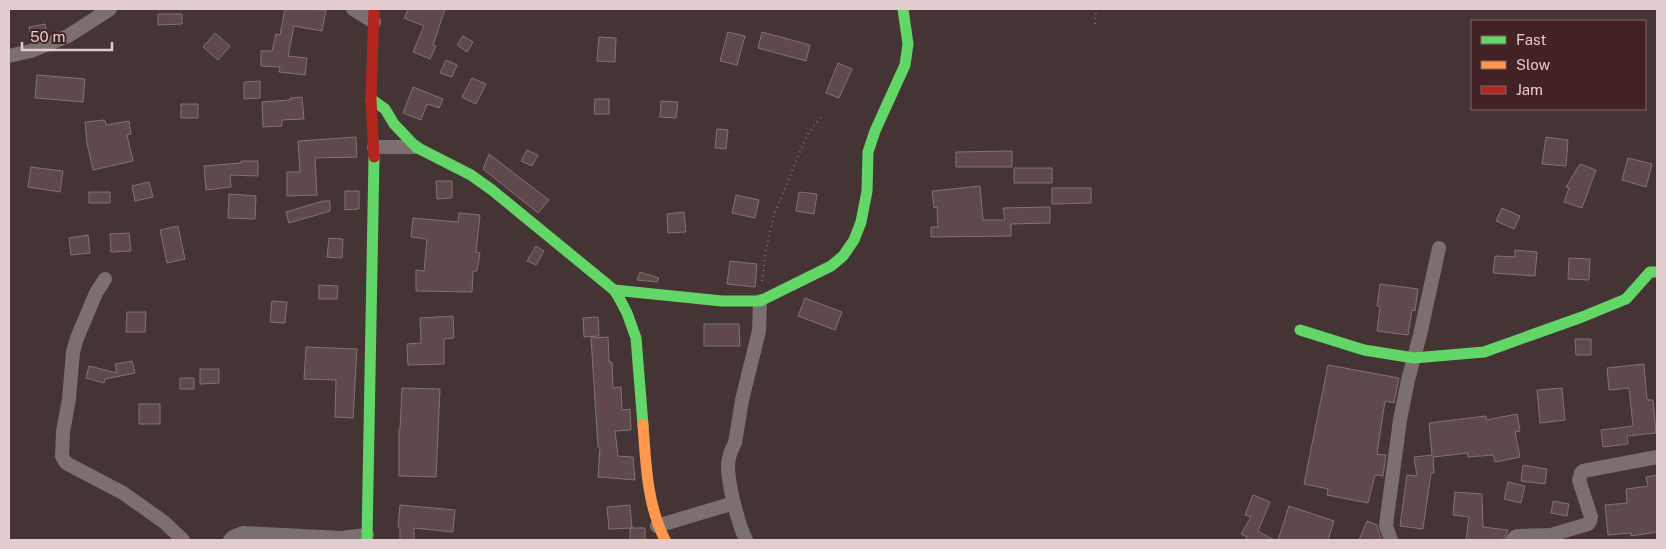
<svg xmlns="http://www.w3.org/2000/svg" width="1666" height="549" viewBox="0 0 1666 549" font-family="'Public Sans',sans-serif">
  <rect width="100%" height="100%" fill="#453434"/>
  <path fill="#60494b" stroke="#827272" d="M 285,9 L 326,10 L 322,31 L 294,26 L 288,56 L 307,58 L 305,75 L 279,72 L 280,67 L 261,66 L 261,51 L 272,51 L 276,34 L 280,35 Z
    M 408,9 L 445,9 L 433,45 L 436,46 L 430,59 L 413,52 L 424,26 L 404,18 Z
    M 158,14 L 182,14 L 182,24 L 158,25 Z
    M 45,24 L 47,35 L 32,41 L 29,27 Z
    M 728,32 L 745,36 L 737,65 L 720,61 Z
    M 762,32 L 810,45 L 806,61 L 758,48 Z
    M 215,33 L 230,46 L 218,60 L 203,47 Z
    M 463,36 L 473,42 L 467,52 L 457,45 Z
    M 599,37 L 616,38 L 615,62 L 597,61 Z
    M 446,60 L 457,65 L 452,77 L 440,73 Z
    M 838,63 L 852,69 L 839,98 L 826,93 Z
    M 37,75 L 85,79 L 83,102 L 35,98 Z
    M 472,78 L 486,84 L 476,104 L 462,97 Z
    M 260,81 L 260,98 L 244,99 L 244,82 Z
    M 413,87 L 443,99 L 439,108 L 427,104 L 421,120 L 403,113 Z
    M 302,97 L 304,119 L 282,120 L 282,126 L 263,127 L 262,102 L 290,100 L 290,98 Z
    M 595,99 L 609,99 L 609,114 L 594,114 Z
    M 661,101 L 678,102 L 676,118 L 660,117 Z
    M 181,104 L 198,104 L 198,118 L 181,118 Z
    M 105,120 L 106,125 L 129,121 L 131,134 L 127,135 L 133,161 L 93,170 L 87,143 L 85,122 Z
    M 717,129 L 728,130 L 726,149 L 715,148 Z
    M 356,137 L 357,157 L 315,158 L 317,195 L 287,196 L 287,172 L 300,172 L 298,141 Z
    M 1546,137 L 1568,140 L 1566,166 L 1542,164 Z
    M 527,150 L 538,155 L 532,166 L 521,161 Z
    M 1012,151 L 1012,167 L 956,167 L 956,152 Z
    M 489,154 L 549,200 L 538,213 L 483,169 Z
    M 1628,158 L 1652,164 L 1646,187 L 1622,180 Z
    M 241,161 L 258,161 L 258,176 L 230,175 L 231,187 L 206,190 L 204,166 L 241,163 Z
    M 1580,164 L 1596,170 L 1582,208 L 1564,202 L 1569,188 L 1566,187 Z
    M 31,167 L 63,171 L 60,192 L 28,187 Z
    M 1014,168 L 1052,168 L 1052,183 L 1014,183 Z
    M 436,181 L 452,181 L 452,198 L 437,199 Z
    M 149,182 L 153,197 L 135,201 L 132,186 Z
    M 980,186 L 983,220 L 1005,220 L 1003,208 L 1050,207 L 1050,223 L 1011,224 L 1011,236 L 931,237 L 931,227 L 938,227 L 937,207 L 934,208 L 932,191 Z
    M 1052,188 L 1091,188 L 1091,203 L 1052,204 Z
    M 345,191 L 359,191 L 359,209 L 345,210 Z
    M 89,192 L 110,192 L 110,203 L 89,203 Z
    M 799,192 L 817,194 L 814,214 L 796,211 Z
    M 229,194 L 256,196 L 255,219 L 228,218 Z
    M 736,195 L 759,200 L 755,218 L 732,213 Z
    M 323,201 L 330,201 L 330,211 L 289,223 L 286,212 Z
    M 1502,208 L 1520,216 L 1514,229 L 1496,221 Z
    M 684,212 L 686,232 L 668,233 L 667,214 Z
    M 459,213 L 480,215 L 476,252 L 480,253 L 477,271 L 473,271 L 472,292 L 416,291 L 416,270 L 424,271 L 427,239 L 411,237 L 413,218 L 458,222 Z
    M 178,226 L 185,259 L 167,263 L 160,230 Z
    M 129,233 L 131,251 L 111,252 L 110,234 Z
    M 88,235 L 90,253 L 71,255 L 69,238 Z
    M 329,238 L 343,239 L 342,258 L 327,257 Z
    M 536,246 L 544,251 L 536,265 L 527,261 Z
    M 1515,250 L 1537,252 L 1535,276 L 1493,273 L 1495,256 L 1515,257 Z
    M 1569,258 L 1590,259 L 1589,280 L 1568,279 Z
    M 730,261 L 757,264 L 755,287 L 727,284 Z
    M 640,272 L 659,278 L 657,282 L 637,280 Z
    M 1380,284 L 1418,289 L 1415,311 L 1412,310 L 1408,335 L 1377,331 L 1380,307 L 1377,306 Z
    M 319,285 L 338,286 L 337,299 L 319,299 Z
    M 805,298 L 842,312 L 835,330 L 798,316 Z
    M 272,301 L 287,302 L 285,323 L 270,322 Z
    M 127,312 L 146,312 L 145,332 L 126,332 Z
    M 453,316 L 454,338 L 444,339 L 444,364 L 408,365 L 407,344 L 421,343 L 420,318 Z
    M 598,317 L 599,336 L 584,337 L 583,318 Z
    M 704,324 L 739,324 L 740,346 L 704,346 Z
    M 608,337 L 609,362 L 612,362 L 613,388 L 621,387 L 622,410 L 630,409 L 631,430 L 615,431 L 618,456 L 633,457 L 635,480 L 598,477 L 600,447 L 598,447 L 591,338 Z
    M 1575,339 L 1591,339 L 1591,355 L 1576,355 Z
    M 306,347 L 357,349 L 353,418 L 335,417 L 336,380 L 304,379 Z
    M 132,361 L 135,373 L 105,379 L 104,383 L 86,378 L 89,366 L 117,373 L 115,364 Z
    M 1644,364 L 1647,400 L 1653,400 L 1656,433 L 1627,436 L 1628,444 L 1603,447 L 1601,430 L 1633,426 L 1629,388 L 1609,390 L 1607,368 Z
    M 1328,365 L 1399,378 L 1394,403 L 1385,401 L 1377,454 L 1386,455 L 1383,476 L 1375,475 L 1368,503 L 1327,495 L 1328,489 L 1304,484 Z
    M 200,369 L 219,369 L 219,383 L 200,384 Z
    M 180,378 L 194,378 L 194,389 L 180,389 Z
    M 402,388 L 440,389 L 436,477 L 399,476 L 399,429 L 400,429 Z
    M 1562,388 L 1565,420 L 1540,423 L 1537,390 Z
    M 139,404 L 160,404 L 160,424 L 139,424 Z
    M 1517,414 L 1520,431 L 1515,432 L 1520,457 L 1495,462 L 1493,455 L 1468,457 L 1468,453 L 1433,457 L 1434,473 L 1431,473 L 1423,529 L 1400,526 L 1407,475 L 1417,476 L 1414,457 L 1432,455 L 1429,423 L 1486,416 L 1486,420 Z
    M 1523,465 L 1547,469 L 1545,484 L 1521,481 Z
    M 1657,475 L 1657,532 L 1631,536 L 1631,533 L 1608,535 L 1605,505 L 1627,503 L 1626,489 L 1648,486 L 1646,477 Z
    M 1508,482 L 1525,486 L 1521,503 L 1504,499 Z
    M 1455,492 L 1482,494 L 1483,527 L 1508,530 L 1503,540 L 1466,540 L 1469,517 L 1453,515 Z
    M 1253,495 L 1270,502 L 1258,531 L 1274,540 L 1246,540 L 1247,537 L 1241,534 L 1251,517 L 1245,515 Z
    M 1553,501 L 1569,504 L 1567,516 L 1551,513 Z
    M 400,505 L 455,510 L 453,532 L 414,528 L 414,540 L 400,540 L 400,527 L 398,527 Z
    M 630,505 L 632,528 L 609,529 L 607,507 Z
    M 1289,506 L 1334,521 L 1328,540 L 1278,540 Z
    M 1367,521 L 1377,525 L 1381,540 L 1359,540 Z
    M 630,528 L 645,528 L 645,540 L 630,540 Z"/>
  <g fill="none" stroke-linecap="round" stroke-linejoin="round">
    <path stroke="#7d7071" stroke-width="2" stroke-dasharray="1 4" stroke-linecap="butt" d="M 1095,24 L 1096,9
      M 762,281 L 766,249 L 774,215 L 807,135 L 815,124 L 824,115"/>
    <path stroke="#7c6f70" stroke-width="14" d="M 353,9 L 374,22
      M 9,56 L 31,51 L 68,36 L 110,9
      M 374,147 L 416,147
      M 105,279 L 96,293 L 77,338 L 73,352 L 69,399 L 63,432 L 62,456 L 66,463 L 123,493 L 164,522 L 183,540
      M 657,526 L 734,503
      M 230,540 L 233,537 L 243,533 L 341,538 L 367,535
      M 746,540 C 738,523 728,485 728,466 C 728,458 731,450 735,443 L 742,400 L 759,331 L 760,301
      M 1391,540 L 1386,526 L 1387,517 L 1400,420 L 1408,380 L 1420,335 L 1439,248
      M 1512,540 L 1515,537 L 1518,536 L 1551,535 L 1588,524 L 1590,521 L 1591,517 L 1579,480 L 1581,473 L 1583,471 L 1657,457"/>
    <path stroke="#63d668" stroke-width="11" d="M 371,99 L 385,109 L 394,124 L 416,147 L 471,175 L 492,190 L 614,290 L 618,296 L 627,313 L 636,338 L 643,425
      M 614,290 L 722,301 L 760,301 L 831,266 L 843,256 L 854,240 L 861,222 L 867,191 L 868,152 L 875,131 L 905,65 L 908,44 L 903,9
      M 1300,330 L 1364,350 L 1414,358 L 1484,352 L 1582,317 L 1626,299 L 1650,272 L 1657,272
      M 367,540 L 374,157"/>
    <path stroke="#ff974d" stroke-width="11" d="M 643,425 C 646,465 647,504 665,540"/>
    <path stroke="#b3261e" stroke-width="11" d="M 374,157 L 371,99 L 374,9"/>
  </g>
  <rect width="1666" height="549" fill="none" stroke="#e2cccd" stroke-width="20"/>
  <rect x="1471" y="20" width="175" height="90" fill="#422225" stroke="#826668"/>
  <rect x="1481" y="36" width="25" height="8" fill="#63d668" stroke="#826668"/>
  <text x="1516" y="45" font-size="15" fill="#e2cccd">Fast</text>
  <rect x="1481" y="61" width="25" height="8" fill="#ff974d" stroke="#826668"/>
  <text x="1516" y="70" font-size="15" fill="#e2cccd">Slow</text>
  <rect x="1481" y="86" width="25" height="8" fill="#b3261e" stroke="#826668"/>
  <text x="1516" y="95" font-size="15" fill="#e2cccd">Jam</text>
  <path d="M22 42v8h90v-8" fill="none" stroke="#e2cccd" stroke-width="2.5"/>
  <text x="30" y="42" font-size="15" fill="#e2cccd" stroke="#422225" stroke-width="4" paint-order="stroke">50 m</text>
</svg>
